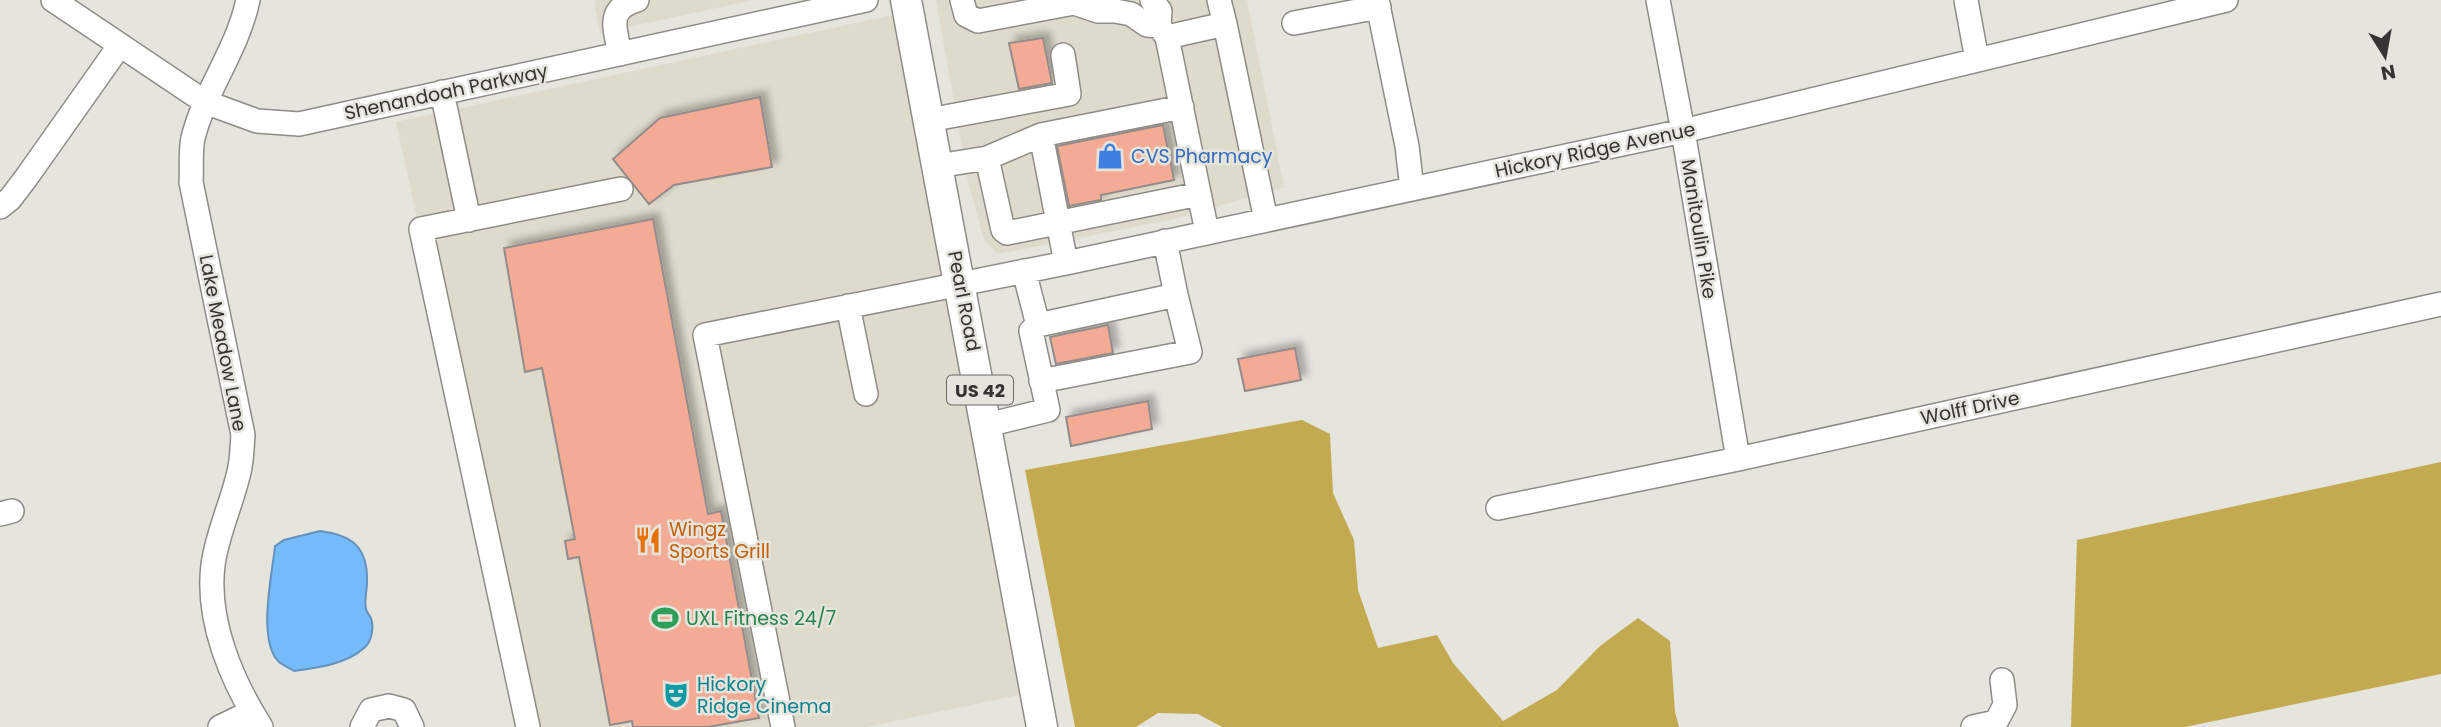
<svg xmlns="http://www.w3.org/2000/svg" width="2441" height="727" viewBox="0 0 2441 727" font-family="Poppins,sans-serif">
  <defs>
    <filter id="shadow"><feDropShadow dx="6" dy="-6" stdDeviation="3.5" flood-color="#0004"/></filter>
  </defs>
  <rect width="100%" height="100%" fill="#e5e4dd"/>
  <path fill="#dedacc" d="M 594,0 L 754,0 L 600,33 Z
    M 936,0 L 1247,0 L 1284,187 L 1174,219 L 998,254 L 984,240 L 968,181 Z
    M 893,15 L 1019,695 L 866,727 L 528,727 L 396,122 Z"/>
  <path fill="#c3aa50" d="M 1302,420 L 1330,434 L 1333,493 L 1354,540 L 1358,590 L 1378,648 L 1437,635 L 1453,663 L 1503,721 L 1557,690 L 1600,646 L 1638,618 L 1670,641 L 1675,712 L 1679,727 L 1222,727 L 1198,714 L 1158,713 L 1136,727 L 1075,727 L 1025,470 Z
    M 2441,462 L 2441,674 L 2185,727 L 2071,727 L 2077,540 Z"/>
  <path fill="#75bbf9" stroke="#6292bd" stroke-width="2" d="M 320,531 C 352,535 368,547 367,582 C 367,590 364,601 366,609 C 366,610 370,617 371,618 C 374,627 372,642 364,648 C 347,664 316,668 294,671 C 289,668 283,665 279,662 C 257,640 272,576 275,546 L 284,540 Z"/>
  <path fill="#f4ab96" stroke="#938c8a" stroke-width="2" filter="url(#shadow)" d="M 1043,38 L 1052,83 L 1019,89 L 1009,43 Z
    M 760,97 L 772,167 L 674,185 L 649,204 L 613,159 L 660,118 Z
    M 1163,125 L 1174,180 L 1101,195 L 1101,200 L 1069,206 L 1057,146 Z
    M 653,219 L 708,514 L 721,511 L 759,718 L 708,727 L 633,727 L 632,721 L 610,725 L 579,557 L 568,559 L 565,541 L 575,539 L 542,368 L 525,372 L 504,248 Z
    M 1108,325 L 1113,353 L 1056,364 L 1050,337 Z
    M 1295,348 L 1301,380 L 1245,391 L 1238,359 Z
    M 1148,401 L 1152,429 L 1071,446 L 1066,417 Z"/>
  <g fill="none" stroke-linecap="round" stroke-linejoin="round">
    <g stroke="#8e8c86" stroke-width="26">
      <path id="minor" d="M 53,0 L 205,102 L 257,121 L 299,124 L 866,0
        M 248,0 C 237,51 205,90 193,138 C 190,152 192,168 191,182 L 243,435 C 242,447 242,460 239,472 C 232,503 217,534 213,565 C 206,621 232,681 261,727
        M 962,0 L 966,15 L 978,21 L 1074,3 L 1073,0
        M 1152,0 L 1160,11 L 1159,26 L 1167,37
        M 1219,0 L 1225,24
        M 1377,0 L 1407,146 L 1412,189
        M 1658,0 L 1683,131 L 1738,459
        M 1966,0 L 1977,60
        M 1074,3 L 1098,11 L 1115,11 L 1131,14 L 1147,25 L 1159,26
        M 1294,23 L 1379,7
        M 620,54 C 615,28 606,9 637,0
        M 442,92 L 469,220
        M 929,120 L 1069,94 L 1063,55
        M 1041,135 L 1182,107
        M 987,158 L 1003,230 L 1007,233 L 1199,194
        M 938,166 L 987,158 L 1041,135 L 1066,263
        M 0,207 L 10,199 L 26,178 L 120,45
        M 1207,232 L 1167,37 L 1225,24 L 1266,220
        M 1024,271 L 1038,325 L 1176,295 L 1165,241
        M 848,306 L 866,394
        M 1041,381 L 1190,352 L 1176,295
        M 987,425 L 1048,410 L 1031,331 L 1038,325
        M 1498,508 L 1738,459 L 2441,304
        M 0,514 L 12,511
        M 220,727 L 251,712
        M 362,727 L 371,710 L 389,706 L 404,710 L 412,727
        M 528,727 L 421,229 L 621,189
        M 783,727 L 705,335 L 1066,263 L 1683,131 L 2226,0
        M 1973,727 L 1996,722 L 2005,705 L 2002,680"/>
    </g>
    <g stroke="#8e8c86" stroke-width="33">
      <path id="major" d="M 906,0 L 1042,727"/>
    </g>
    <use href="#minor" stroke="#fff" stroke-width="23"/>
    <use href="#major" stroke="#fff" stroke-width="30"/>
  </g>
  <defs>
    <g id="shop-bare" transform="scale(2.1)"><path d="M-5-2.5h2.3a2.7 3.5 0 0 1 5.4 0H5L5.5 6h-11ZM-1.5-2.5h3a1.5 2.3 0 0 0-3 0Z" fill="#3f7fe0" stroke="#e5e4dd" stroke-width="2.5" paint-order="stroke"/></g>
    <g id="restaurant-bare" transform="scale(2.1)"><path d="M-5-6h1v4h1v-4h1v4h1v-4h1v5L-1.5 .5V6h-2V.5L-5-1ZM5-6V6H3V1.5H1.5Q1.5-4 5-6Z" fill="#e8710a" stroke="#e5e4dd" stroke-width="2.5" paint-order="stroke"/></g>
    <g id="stadium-bare" transform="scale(2.1)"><path d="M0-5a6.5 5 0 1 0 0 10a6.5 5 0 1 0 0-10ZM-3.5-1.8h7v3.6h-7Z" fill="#2e9e5b" stroke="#e5e4dd" stroke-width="2.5" paint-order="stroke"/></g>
    <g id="theatre-bare" transform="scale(2.1)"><path d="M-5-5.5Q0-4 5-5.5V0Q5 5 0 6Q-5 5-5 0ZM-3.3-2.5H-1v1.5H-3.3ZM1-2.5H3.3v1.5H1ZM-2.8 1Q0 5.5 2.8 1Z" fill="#0f9aa8" stroke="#e5e4dd" stroke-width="2.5" paint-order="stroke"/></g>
  </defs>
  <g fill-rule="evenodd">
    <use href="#shop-bare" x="1110" y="156"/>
    <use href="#restaurant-bare" x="648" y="540"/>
    <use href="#stadium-bare" x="665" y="618"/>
    <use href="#theatre-bare" x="676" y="695"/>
  </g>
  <g text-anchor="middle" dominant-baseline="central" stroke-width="5" stroke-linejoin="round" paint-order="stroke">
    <rect fill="#e5e4dd" stroke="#6a6965" stroke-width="2" x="947" y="375.5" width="66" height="29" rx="5"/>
    <g font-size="18" font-weight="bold" fill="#353432">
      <text x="980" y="390">US 42</text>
    </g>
    <g font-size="19" fill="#353432" stroke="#e5e4dd">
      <text transform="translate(446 92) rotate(-12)">Shenandoah Parkway</text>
      <text transform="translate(1595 150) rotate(-12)">Hickory Ridge Avenue</text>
      <text transform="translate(1699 229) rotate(81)">Manitoulin Pike</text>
      <text transform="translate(964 301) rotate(79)">Pearl Road</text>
      <text transform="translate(223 343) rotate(79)">Lake Meadow Lane</text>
      <text transform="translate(1970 408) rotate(-12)">Wolff Drive</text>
    </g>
    <g font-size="19" fill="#366cbe" stroke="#e5e4dd" text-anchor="start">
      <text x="1131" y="156">CVS Pharmacy</text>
    </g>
    <g font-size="19" fill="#c56008" stroke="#e5e4dd" text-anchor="start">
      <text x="669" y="529">Wingz<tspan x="669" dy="22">Sports Grill</tspan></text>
    </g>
    <g font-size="19" fill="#27864d" stroke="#e5e4dd" text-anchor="start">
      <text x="686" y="618">UXL Fitness 24/7</text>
    </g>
    <g font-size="19" fill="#0d838f" stroke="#e5e4dd" text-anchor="start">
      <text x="697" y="684">Hickory<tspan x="697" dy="22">Ridge Cinema</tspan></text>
    </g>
  </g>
  <g transform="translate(2385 56) rotate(169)" stroke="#e5e4dd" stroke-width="5" paint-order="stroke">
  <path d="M0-5L12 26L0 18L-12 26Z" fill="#353432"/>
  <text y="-10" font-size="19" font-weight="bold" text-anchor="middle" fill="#353432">N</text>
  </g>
</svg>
